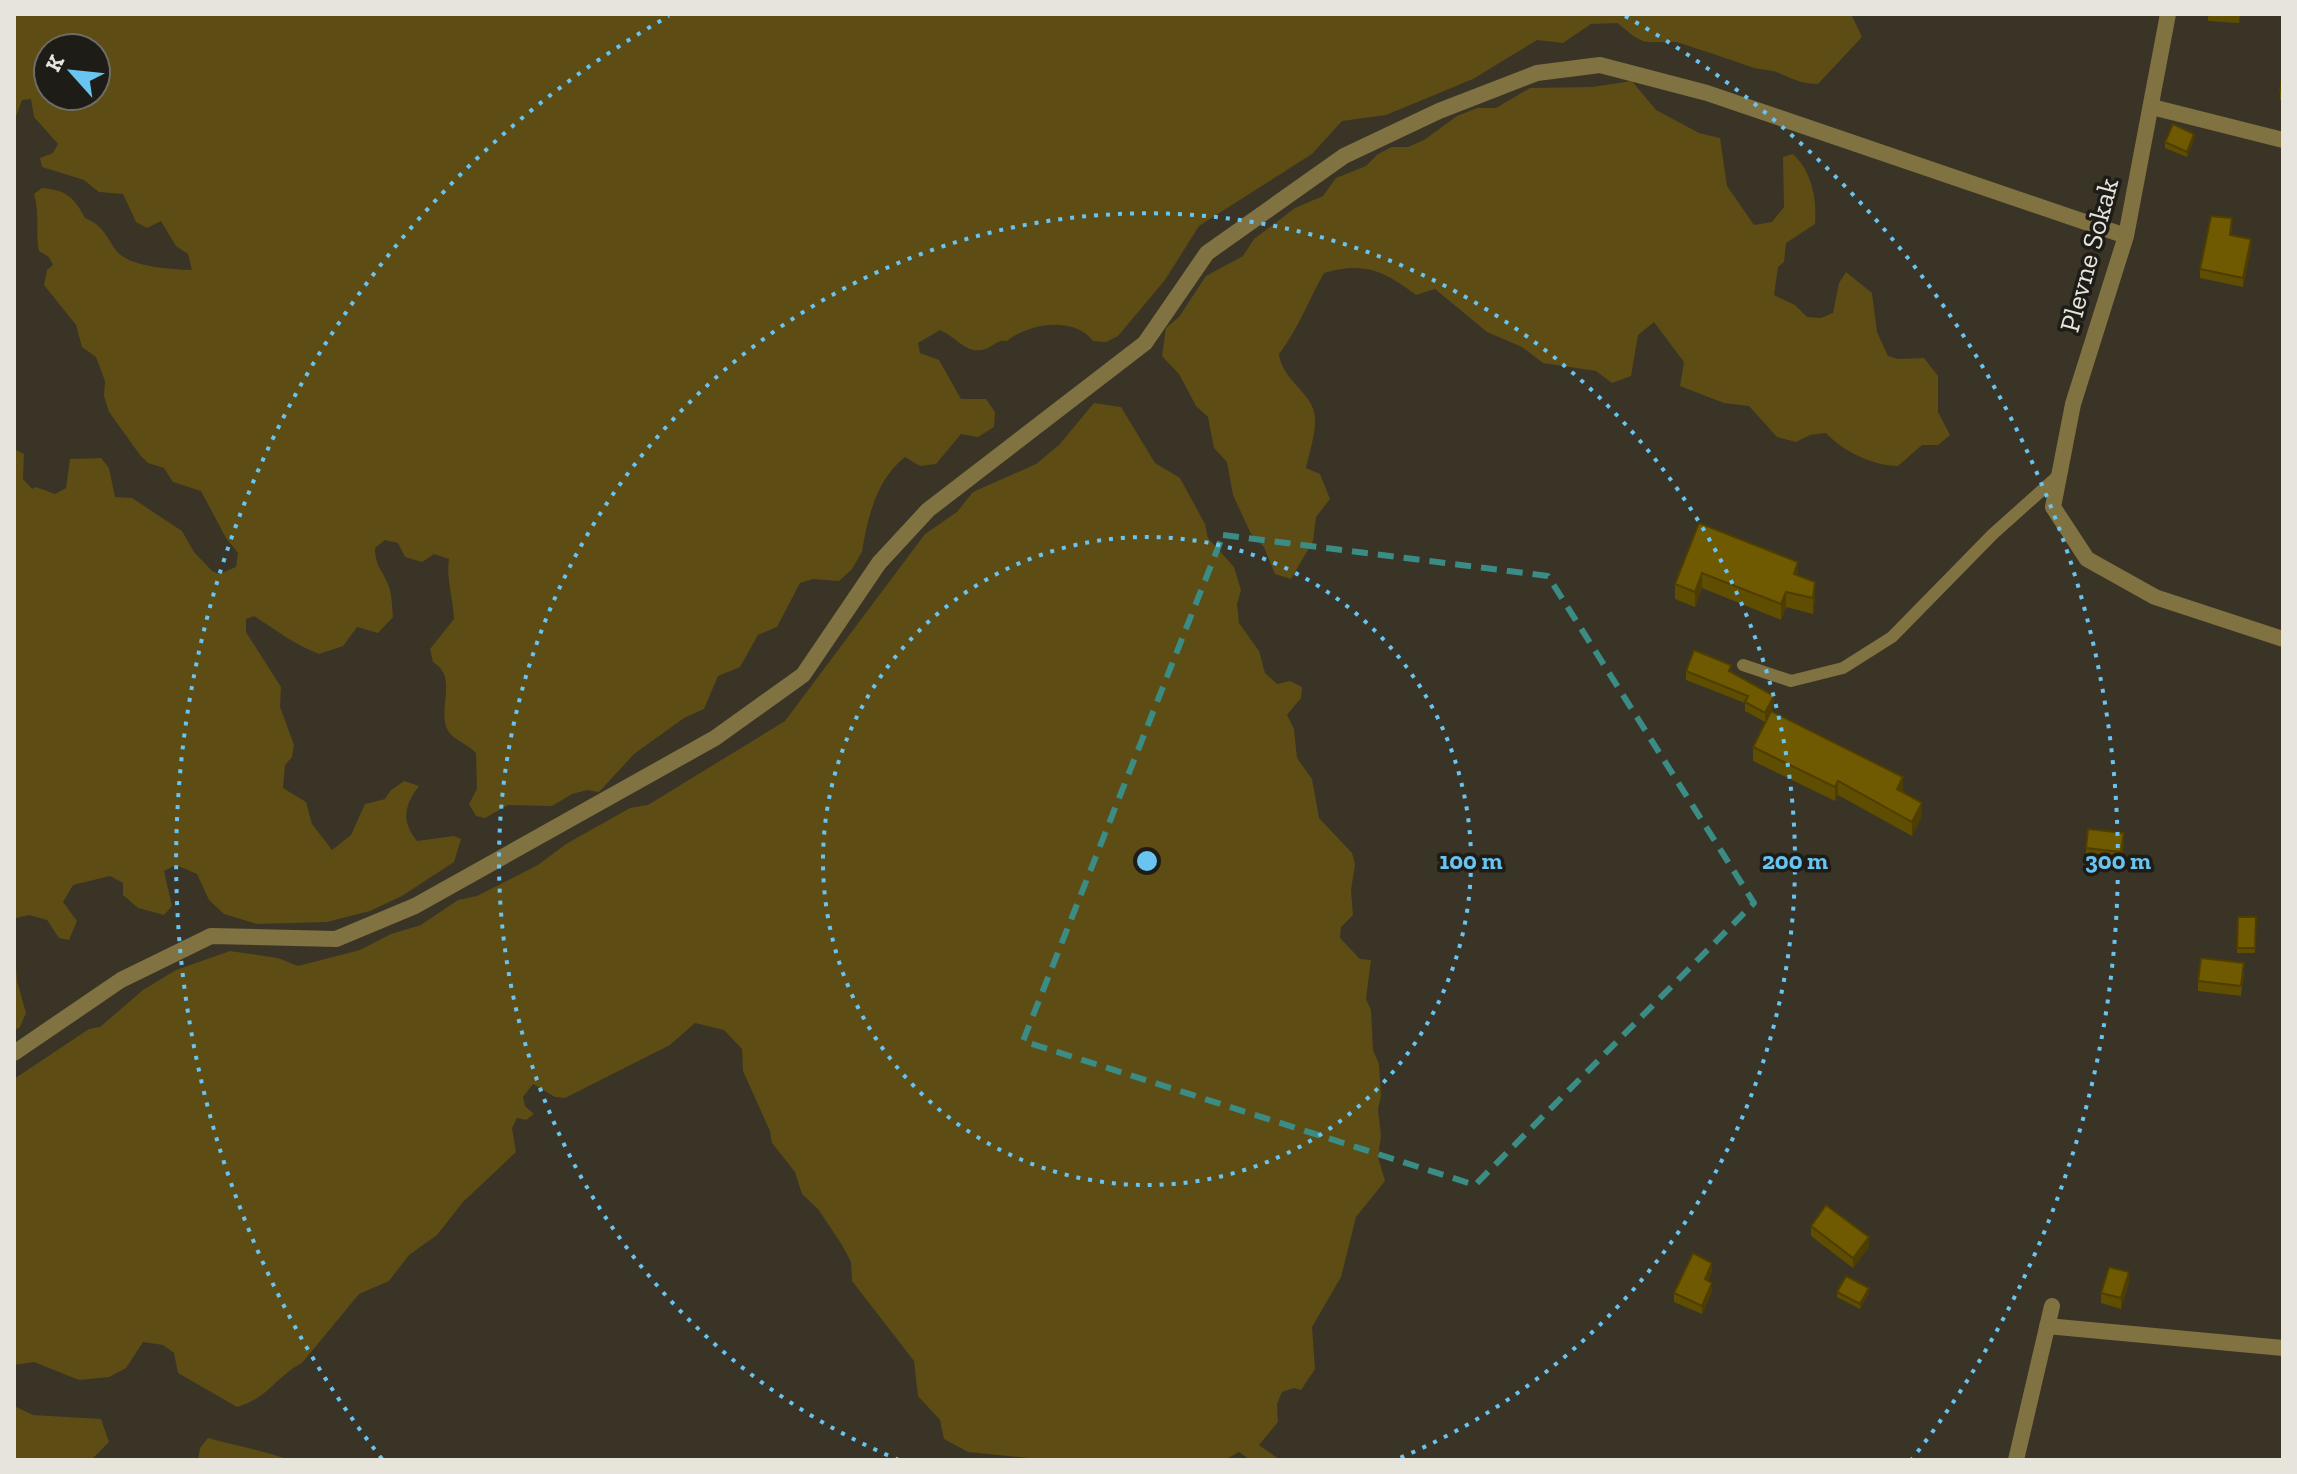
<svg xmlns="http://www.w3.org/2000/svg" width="2297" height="1474" viewBox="0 0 2297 1474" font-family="'Zilla Slab',serif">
  <rect width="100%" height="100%" fill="#393426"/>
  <path fill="#5d4c14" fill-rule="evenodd" d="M 14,14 L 1851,14 L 1862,37 L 1818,84 C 1800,84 1791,78 1776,72 C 1768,69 1759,70 1751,67 C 1729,59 1704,51 1680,43 C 1667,40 1655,44 1643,41 C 1632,37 1626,29 1617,23 L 1591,24 L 1563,43 L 1537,40 L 1473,79 L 1386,115 L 1342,121 L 1312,154 L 1199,226 L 1165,280 L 1118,336 L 1106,342 L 1093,341 C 1074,316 1029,323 1007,341 C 996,339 993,348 982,350 C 965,353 955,336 940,330 L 918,343 L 920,353 L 939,360 L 961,399 L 986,399 L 995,412 L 994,427 L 978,437 L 961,434 L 936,464 L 920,466 L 905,457 C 876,480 868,517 862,551 L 867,543 L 852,569 L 839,581 L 813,579 L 800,583 L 777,627 L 758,635 L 740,667 L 718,676 L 704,709 L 684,718 L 634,754 L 599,792 L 587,790 L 572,794 L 552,806 L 508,805 L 485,818 L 476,816 L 469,804 L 477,789 L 476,753 C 466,742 447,739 445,722 C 441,701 456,676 433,662 L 430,649 L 454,619 C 453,598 446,578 449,559 L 434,554 L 422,562 L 405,557 L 398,543 L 385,540 L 375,548 C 375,565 382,570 388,584 C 392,593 392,607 393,617 L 378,633 L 357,627 L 343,646 L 319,654 C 295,645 276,630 254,616 L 246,619 L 246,632 L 281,687 L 280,707 L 294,745 L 292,757 L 285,765 L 283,788 L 306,802 L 312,824 L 332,850 L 351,835 L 365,804 L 385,799 L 390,791 L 404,781 L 419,786 C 404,806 401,821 417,841 L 454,836 L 461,839 L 454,862 L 402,896 L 370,911 L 327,922 L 257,924 L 224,914 L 209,900 L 197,874 L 176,865 L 164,871 L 172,906 L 164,915 L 138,908 L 123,895 L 123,883 L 110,876 L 73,885 L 63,902 L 77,921 L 69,940 L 59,938 L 47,920 L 29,915 L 16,918 L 14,934 L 14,449 L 24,454 L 23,479 L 32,489 L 36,487 L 55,494 L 66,488 L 70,459 L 101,458 L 109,468 L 115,497 L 132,498 L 182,531 L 194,552 L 212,571 L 219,574 L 236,567 L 238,553 L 226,538 L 201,491 L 173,482 L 164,468 L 148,463 L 140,455 L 109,412 L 104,396 L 105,381 L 96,357 L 82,347 L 76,325 L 44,285 L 47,270 L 53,265 L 49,257 L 39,251 C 35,231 40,213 34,194 L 42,188 C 66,190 74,197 85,218 C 102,225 106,235 115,249 C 128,268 172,269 192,270 L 188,254 L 176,246 L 161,221 L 147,228 L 136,222 L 123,194 L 99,192 L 84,180 L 42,167 L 40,158 L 53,153 L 58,144 L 34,117 L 31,99 L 22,100 L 14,122 ZM 96,48 L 96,96 L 48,96 L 48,48 Z
    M 1632,81 L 1656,110 L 1699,133 L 1720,138 L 1727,186 L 1754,225 L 1772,222 L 1784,207 L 1783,157 L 1793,154 C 1812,172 1817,199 1815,224 L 1786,243 L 1784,262 L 1778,267 L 1774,295 L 1795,305 L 1807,317 L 1821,318 L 1833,313 L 1839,283 L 1846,272 L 1872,293 L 1877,332 L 1888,356 L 1898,359 L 1924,358 L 1938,376 L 1938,412 L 1950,435 L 1938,445 L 1922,445 L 1898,466 C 1874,466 1842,451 1826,433 L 1810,435 L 1796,442 L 1777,437 L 1749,406 L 1724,403 L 1680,386 L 1684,362 L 1654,322 L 1638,335 L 1631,376 L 1612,383 L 1596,371 L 1543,363 L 1522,347 L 1487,332 L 1435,289 L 1416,295 C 1385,271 1364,261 1324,273 C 1308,301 1299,328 1279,354 C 1282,381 1314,393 1315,418 C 1316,434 1309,453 1306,468 L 1320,474 L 1330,499 L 1316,517 L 1313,541 L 1291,579 L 1275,574 L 1264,547 L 1251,534 L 1233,495 L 1227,462 L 1214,448 L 1208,417 L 1196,406 L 1179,374 L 1162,356 L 1166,328 L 1179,317 L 1206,276 L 1243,256 L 1254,239 L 1295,208 L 1323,196 L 1336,178 L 1366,166 L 1378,154 L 1392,147 L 1408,147 L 1424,140 L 1457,116 L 1477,108 L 1496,108 L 1530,88 L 1592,87 Z
    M 1094,403 L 1121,407 L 1155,463 L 1180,478 L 1205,524 L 1208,538 L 1234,567 L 1241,590 L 1237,604 L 1239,623 L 1259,651 L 1265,673 L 1277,684 L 1290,681 L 1302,687 L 1301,698 L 1287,715 L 1294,729 L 1297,758 L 1312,779 L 1319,818 L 1352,853 L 1355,864 L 1351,890 L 1353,915 L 1341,927 L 1340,938 L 1360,959 L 1371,960 L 1366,999 L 1371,1010 L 1373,1050 L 1379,1064 L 1381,1096 L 1378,1109 L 1381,1136 L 1378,1157 L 1385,1181 L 1356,1217 L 1341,1277 L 1312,1327 L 1315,1369 L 1301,1390 L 1294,1388 L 1282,1392 L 1277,1404 L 1278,1422 L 1259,1445 L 1280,1460 L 1250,1460 L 1239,1452 L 1225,1460 L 1050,1460 L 968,1452 L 944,1439 L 940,1420 L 918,1396 L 914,1361 L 852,1281 L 851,1262 L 842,1245 L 818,1209 L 802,1194 L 795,1172 L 772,1143 L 770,1131 L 743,1071 L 742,1049 L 724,1030 L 695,1023 L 670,1045 L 565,1098 L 555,1097 L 533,1084 L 523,1097 L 525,1106 L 534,1114 L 526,1120 L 517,1118 L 512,1128 L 516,1152 L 463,1202 L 437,1235 L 409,1255 L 389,1281 L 359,1294 L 302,1363 C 276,1376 269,1398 237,1407 L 178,1373 L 174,1353 L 163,1345 L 143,1342 L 126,1368 L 109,1377 L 79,1380 L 34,1362 L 14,1365 L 14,1079 L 89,1029 L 100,1027 L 143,990 L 176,970 L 230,951 L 278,958 L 298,966 L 360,950 L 391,934 L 421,925 L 458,900 L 477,896 L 538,865 L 566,844 L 630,808 L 648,805 L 785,721 L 925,534 L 957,512 L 973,492 L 1036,464 L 1059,445 Z
    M 14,938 L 17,981 L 26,1013 L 20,1027 L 14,1031 Z
    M 14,1406 L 33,1415 L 101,1419 L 109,1442 L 91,1460 L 14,1460 Z
    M 208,1438 C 236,1446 262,1450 290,1460 L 198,1460 L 200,1448 Z"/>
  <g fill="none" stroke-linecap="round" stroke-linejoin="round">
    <path stroke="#817241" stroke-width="12" d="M 1743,665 L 1791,681 L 1843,668 L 1892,637 L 1993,534 L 2060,474"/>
    <path stroke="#817241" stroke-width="16" d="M 2168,14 L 2126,236 L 2073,404 L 2053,507 L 2087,559 L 2155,597 L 2283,639
      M 2152,107 L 2283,140
      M 14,1053 L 121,980 L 211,936 L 336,939 L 415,906 L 715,738 L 803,675 L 879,563 L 928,510 L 1145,343 L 1207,253 L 1344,156 L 1439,111 L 1537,73 L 1600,65 L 1707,93 L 2126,236
      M 2047,1326 L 2283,1348
      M 2016,1460 L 2052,1306"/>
  </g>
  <path fill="#5f4d01" d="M 2208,14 L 2240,14 L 2239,23 L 2208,21 Z
    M 2283,73 L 2283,100 L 2280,100 L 2280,90 Z
    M 2194,139 L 2187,157 L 2165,148 L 2165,142 Z
    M 2232,227 L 2231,235 L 2251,248 L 2243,287 L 2200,278 L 2200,269 Z
    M 1699,523 L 1798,576 L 1815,598 L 1813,614 L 1786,607 L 1781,620 L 1702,588 L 1695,607 L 1675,599 L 1675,584 Z
    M 1686,671 L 1731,673 L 1774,705 L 1771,711 L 1903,791 L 1922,816 L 1912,836 L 1838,795 L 1835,801 L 1753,761 L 1753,747 L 1765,722 L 1745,711 L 1745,703 L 1686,680 Z
    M 2124,843 L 2121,862 L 2086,858 L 2086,848 Z
    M 2238,917 L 2256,917 L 2255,953 L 2237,953 Z
    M 2244,973 L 2241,996 L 2198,991 L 2198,981 Z
    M 1811,1226 L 1869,1247 L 1853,1268 L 1811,1236 Z
    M 1712,1271 L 1708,1281 L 1712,1292 L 1702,1314 L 1674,1302 L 1674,1293 Z
    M 2129,1282 L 2121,1309 L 2101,1303 L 2101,1293 Z
    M 1837,1292 L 1869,1293 L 1860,1309 L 1837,1297 Z"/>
  <path fill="#4e3e01" d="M 2194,134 L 2194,139 L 2187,157 L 2187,152 Z
    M 2251,239 L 2251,248 L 2243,287 L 2243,278 Z
    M 1798,562 L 1798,577 L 1794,574 Z
    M 1702,573 L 1702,588 L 1695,607 L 1695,592 Z
    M 1815,582 L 1815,598 L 1813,614 L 1813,598 Z
    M 1786,592 L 1786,607 L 1781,620 L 1781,604 Z
    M 1774,696 L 1774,705 L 1765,722 L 1765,713 Z
    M 1903,777 L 1903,791 L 1897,802 L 1897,789 Z
    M 1838,781 L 1838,795 L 1835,801 L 1835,787 Z
    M 1922,803 L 1922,816 L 1912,836 L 1912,822 Z
    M 1869,1237 L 1869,1247 L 1853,1268 L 1853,1258 Z
    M 1712,1263 L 1712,1271 L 1705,1288 L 1705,1279 Z
    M 2129,1272 L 2129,1282 L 2121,1309 L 2121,1298 Z
    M 1712,1283 L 1712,1292 L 1702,1314 L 1702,1306 Z
    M 1869,1288 L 1869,1293 L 1860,1309 L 1860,1304 Z"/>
  <path fill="#6f5901" stroke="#4e3e01" stroke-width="2" d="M 2283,73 L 2283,90 L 2280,90 Z
    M 2173,124 L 2194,134 L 2187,152 L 2165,142 Z
    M 2211,216 L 2232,218 L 2230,235 L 2251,239 L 2243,278 L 2200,269 Z
    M 1699,523 L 1798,562 L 1794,574 L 1815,582 L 1813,598 L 1786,592 L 1781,604 L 1702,573 L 1695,592 L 1675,584 Z
    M 1694,650 L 1731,665 L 1729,671 L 1774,696 L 1765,713 L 1745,702 L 1748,696 L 1686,671 Z
    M 1771,711 L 1903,777 L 1897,789 L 1922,803 L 1912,822 L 1838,781 L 1835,787 L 1753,747 Z
    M 2088,829 L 2124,833 L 2121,852 L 2086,848 Z
    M 2238,917 L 2256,917 L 2255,948 L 2237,948 Z
    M 2201,958 L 2244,963 L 2241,986 L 2198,981 Z
    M 1826,1205 L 1869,1237 L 1853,1258 L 1811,1226 Z
    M 1693,1253 L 1712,1263 L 1705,1279 L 1712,1283 L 1702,1306 L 1674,1293 Z
    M 2109,1267 L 2129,1272 L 2121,1298 L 2101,1293 Z
    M 1846,1276 L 1869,1288 L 1860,1304 L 1837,1292 Z"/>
  <path fill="none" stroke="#3a8c84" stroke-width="6" stroke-dasharray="16 10" stroke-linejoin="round" d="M 1223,535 L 1548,576 L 1754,903 L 1475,1185 L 1023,1041 Z"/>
  <g fill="none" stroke="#69c4f1" stroke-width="4" stroke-dasharray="4 8">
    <circle cx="1147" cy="861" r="324"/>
    <path d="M899 1460A648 648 0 1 1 1395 1460"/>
    <path d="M382 1459A971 971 0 0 1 669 16M1625 16A971 971 0 0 1 1912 1459"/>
  </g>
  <g text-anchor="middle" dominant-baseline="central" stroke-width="7" stroke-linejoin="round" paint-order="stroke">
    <g font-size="28" fill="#e7e4dc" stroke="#1e1c16">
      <text transform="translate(2089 255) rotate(-75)">Plevne Sokak</text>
    </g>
  </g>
  <circle cx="1147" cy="861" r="12" fill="#69c4f1" stroke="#1e1c16" stroke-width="4"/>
  <g font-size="24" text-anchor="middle" font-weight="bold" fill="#69c4f1" stroke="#1e1c16" stroke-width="7" stroke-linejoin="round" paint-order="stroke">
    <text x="1471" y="869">100 m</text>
    <text x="1795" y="869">200 m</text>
    <text x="2118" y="869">300 m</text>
  </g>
  <rect width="2297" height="1474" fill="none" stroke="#e7e4dc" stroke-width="32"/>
  <g transform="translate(72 72) rotate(297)"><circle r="38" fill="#1e1c16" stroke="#6e6c65" stroke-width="2"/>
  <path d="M0-6L14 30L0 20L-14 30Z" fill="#69c4f1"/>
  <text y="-12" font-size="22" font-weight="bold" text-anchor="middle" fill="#e7e4dc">K</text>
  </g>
</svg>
